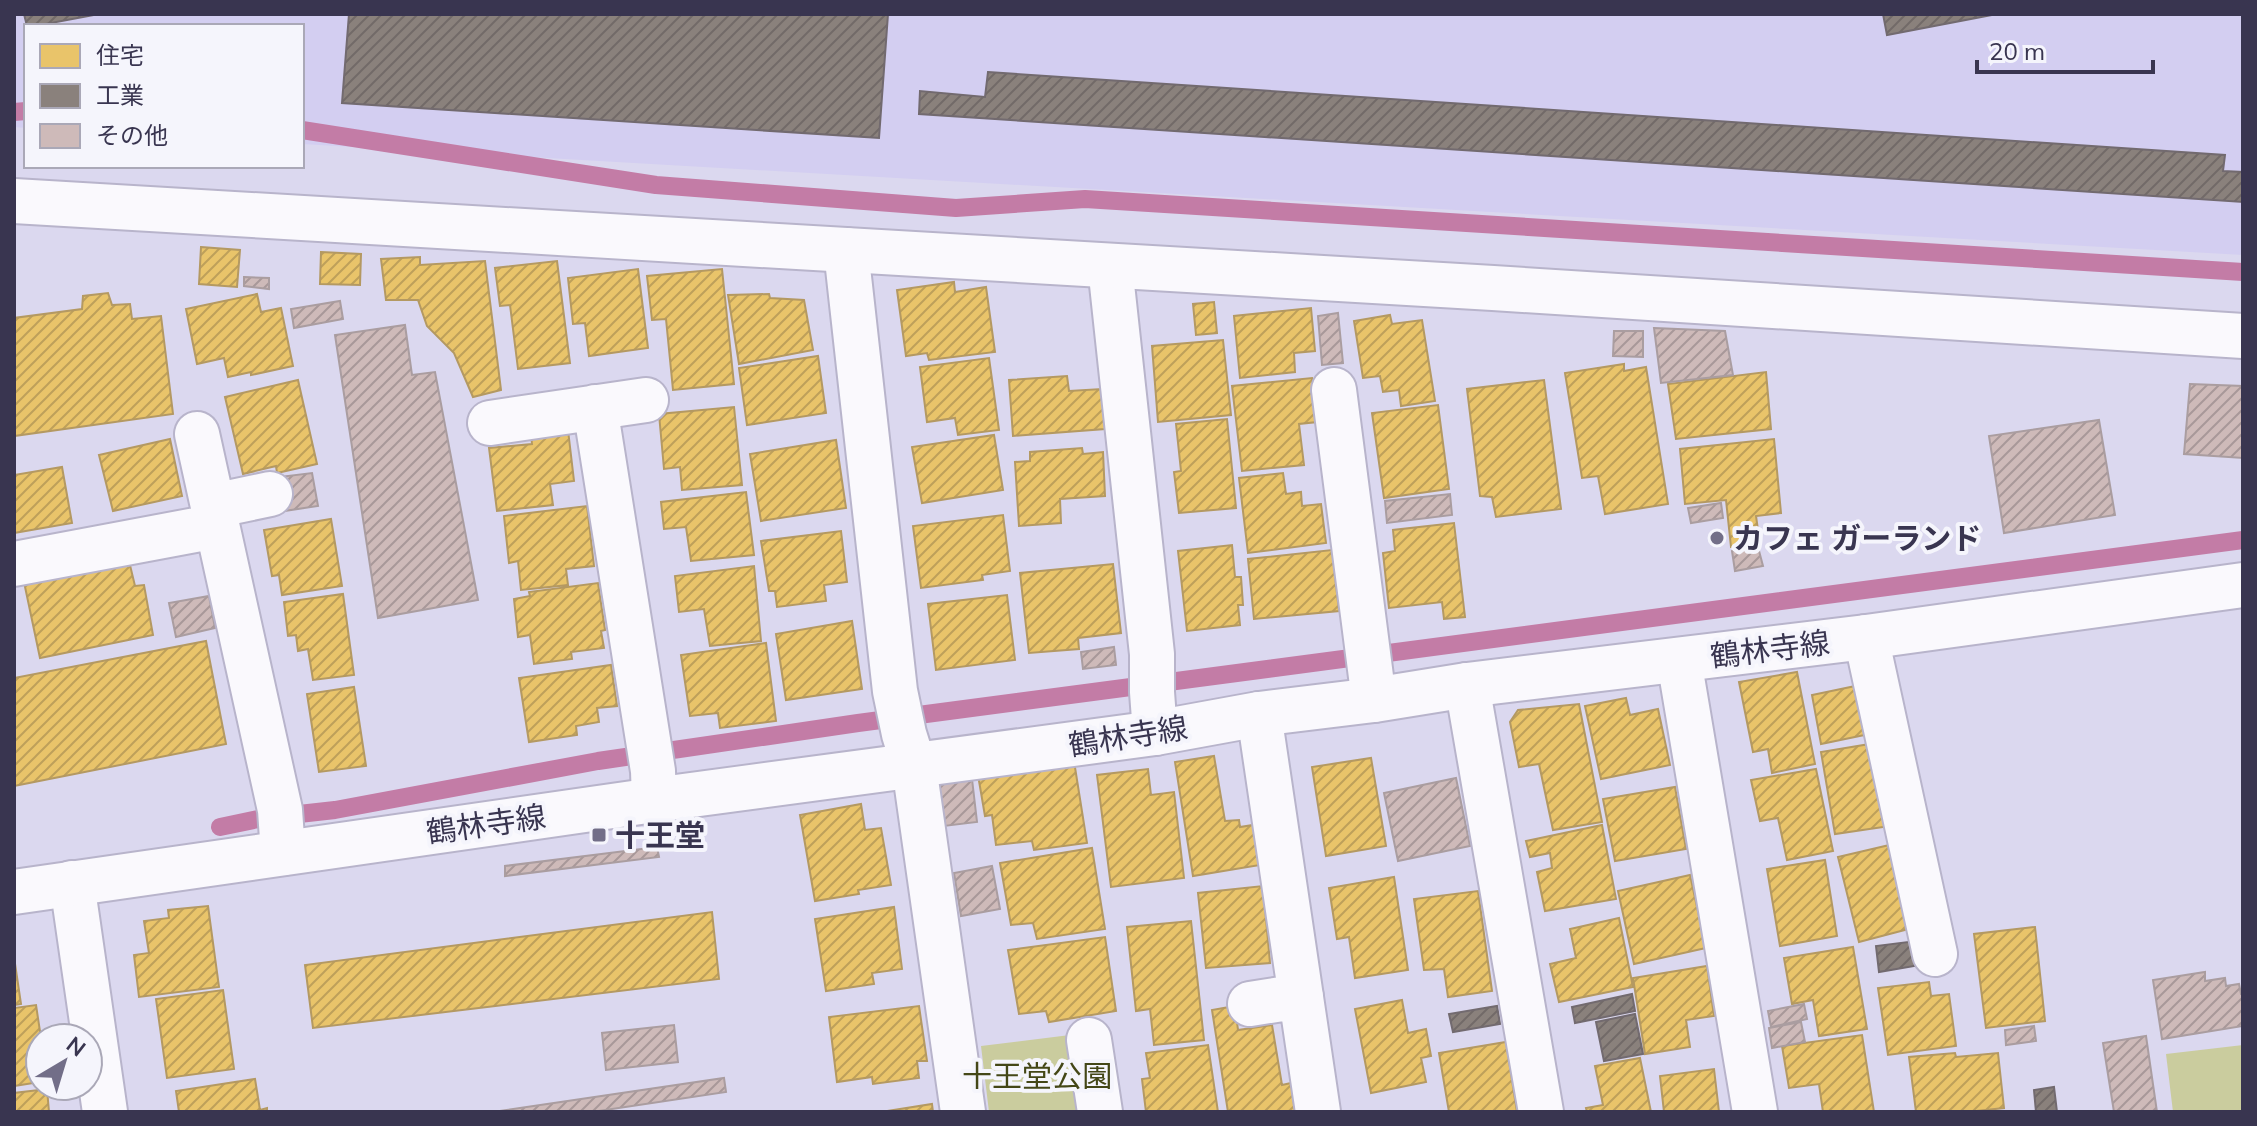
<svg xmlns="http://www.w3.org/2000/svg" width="2257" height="1126" viewBox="0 0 2257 1126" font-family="Mulish,'Noto Sans JP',sans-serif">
  <defs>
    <pattern id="homes-hatch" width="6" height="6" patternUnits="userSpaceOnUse" patternTransform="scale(2)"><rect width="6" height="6" fill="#e9c46a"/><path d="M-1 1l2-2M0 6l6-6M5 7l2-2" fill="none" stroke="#bea05a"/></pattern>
    <pattern id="industry-hatch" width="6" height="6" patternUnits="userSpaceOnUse" patternTransform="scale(2)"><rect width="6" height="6" fill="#8a817c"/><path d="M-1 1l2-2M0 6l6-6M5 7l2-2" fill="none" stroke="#726a68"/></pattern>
    <pattern id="building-hatch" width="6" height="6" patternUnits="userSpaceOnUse" patternTransform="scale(2)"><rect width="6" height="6" fill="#cebab9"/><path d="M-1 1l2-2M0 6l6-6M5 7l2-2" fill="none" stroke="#a89899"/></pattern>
  </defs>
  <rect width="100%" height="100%" fill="#dbd8ef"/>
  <path fill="#d3cef1" d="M 14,14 L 2243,14 L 2243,255 L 302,144 L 302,26 L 26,26 L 26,128 L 14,127 Z"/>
  <path fill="#cacc9e" d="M 1070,1035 L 1080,1112 L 989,1112 L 981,1046 Z
    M 2243,1045 L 2243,1112 L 2173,1112 L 2166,1054 Z"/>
  <path fill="url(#homes-hatch)" stroke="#b49962" stroke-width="2" d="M 201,247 L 240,250 L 237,287 L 199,284 Z
    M 321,252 L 361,254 L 360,285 L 320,284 Z
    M 420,257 L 420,265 L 485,261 L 501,390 L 473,397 L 454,353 L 427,326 L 418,300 L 386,300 L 381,259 Z
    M 557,261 L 570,363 L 518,369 L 510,305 L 500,306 L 495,268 Z
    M 638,269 L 648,348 L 589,356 L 585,323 L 573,324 L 568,278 Z
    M 722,269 L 734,384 L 673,390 L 666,319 L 652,320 L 647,276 Z
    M 954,282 L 955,292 L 986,287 L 995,352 L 929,360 L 927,353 L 906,356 L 897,290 Z
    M 108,293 L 112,305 L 130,304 L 132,319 L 161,316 L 173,414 L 14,436 L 14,318 L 82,309 L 83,296 Z
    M 257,294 L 261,312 L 281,308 L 293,366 L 251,375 L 251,372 L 228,377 L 224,358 L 197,364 L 186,309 Z
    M 769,294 L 770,298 L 804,300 L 813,350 L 739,364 L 728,295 Z
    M 1214,302 L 1217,333 L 1196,335 L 1193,304 Z
    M 1311,308 L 1315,351 L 1294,353 L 1295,372 L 1240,378 L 1234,316 Z
    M 1390,315 L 1392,324 L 1422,320 L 1435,401 L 1401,406 L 1399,390 L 1383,392 L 1380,376 L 1363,378 L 1354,321 Z
    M 1223,340 L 1231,415 L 1158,422 L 1152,346 Z
    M 818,356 L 826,413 L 747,425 L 739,368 Z
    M 989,358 L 999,430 L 958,435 L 955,418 L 927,422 L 920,367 Z
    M 1624,364 L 1624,371 L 1646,367 L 1668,504 L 1605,514 L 1598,476 L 1582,478 L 1565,373 Z
    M 1766,372 L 1771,429 L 1676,439 L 1668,384 Z
    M 1067,376 L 1069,391 L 1102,389 L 1105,429 L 1013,436 L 1009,380 Z
    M 1312,378 L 1317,422 L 1299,424 L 1304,465 L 1242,471 L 1232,386 Z
    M 298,380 L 317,464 L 277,473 L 276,466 L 243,474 L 225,397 Z
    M 1544,380 L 1561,509 L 1496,517 L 1492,497 L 1480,496 L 1467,389 Z
    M 1438,405 L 1449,489 L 1384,498 L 1372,413 Z
    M 734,407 L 742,485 L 682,490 L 680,467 L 664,469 L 659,414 Z
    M 1227,419 L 1236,508 L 1179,513 L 1174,472 L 1181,471 L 1176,424 Z
    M 568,430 L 574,481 L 550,484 L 553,505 L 497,511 L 489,448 L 532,444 L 531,435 Z
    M 994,435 L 1003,490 L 922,503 L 912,447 Z
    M 170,439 L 182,496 L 113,511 L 99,455 Z
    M 1774,439 L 1781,513 L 1756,516 L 1760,544 L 1731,547 L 1726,500 L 1685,504 L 1680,449 Z
    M 836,440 L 846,508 L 761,521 L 750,454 Z
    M 1082,448 L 1083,454 L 1103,452 L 1105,496 L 1060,499 L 1061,523 L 1019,526 L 1015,462 L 1030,461 L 1030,452 Z
    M 62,467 L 72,523 L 14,533 L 14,475 Z
    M 1283,473 L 1286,494 L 1301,492 L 1302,506 L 1321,504 L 1326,543 L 1248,553 L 1239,478 Z
    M 746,492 L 754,555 L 691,561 L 686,527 L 664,529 L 661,502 Z
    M 587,506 L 594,566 L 566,569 L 568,585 L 521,590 L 518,561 L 509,563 L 504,516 Z
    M 1003,515 L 1010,571 L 982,575 L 983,580 L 921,588 L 913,526 Z
    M 331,519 L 342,586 L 282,595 L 279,575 L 272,576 L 264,530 Z
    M 1454,523 L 1465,617 L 1444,619 L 1442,602 L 1389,608 L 1383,553 L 1395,551 L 1393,530 Z
    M 841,531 L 847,582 L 824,585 L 826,601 L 777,607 L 775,591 L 769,591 L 761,541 Z
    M 1232,545 L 1235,577 L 1241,577 L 1243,605 L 1238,605 L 1240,625 L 1187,631 L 1178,551 Z
    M 1332,550 L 1339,611 L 1254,619 L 1248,559 Z
    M 129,561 L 135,586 L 144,585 L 153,635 L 40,658 L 24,582 Z
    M 1113,564 L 1121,633 L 1078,638 L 1079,649 L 1029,653 L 1020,573 Z
    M 754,566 L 761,641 L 710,646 L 704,609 L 679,612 L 675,576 Z
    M 598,583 L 605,630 L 601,631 L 604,648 L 571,652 L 572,659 L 534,664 L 530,635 L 518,637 L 514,599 L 530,596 L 529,592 Z
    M 343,594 L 354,675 L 313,680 L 308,649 L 298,651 L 296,635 L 288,636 L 284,602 Z
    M 1007,595 L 1015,660 L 936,670 L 928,604 Z
    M 852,621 L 862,689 L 786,700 L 776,634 Z
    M 206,641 L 226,744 L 14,786 L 14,678 Z
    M 766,643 L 776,721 L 720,728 L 718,713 L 690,716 L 681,655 Z
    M 611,665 L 617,706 L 597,708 L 599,722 L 576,726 L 577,735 L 529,742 L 519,678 Z
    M 1797,672 L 1815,764 L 1772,773 L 1768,749 L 1753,752 L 1739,682 Z
    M 1865,684 L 1879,732 L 1821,744 L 1812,695 Z
    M 354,687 L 366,766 L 319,772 L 307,694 Z
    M 1626,698 L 1630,715 L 1658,709 L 1670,765 L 1601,779 L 1585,706 Z
    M 1579,704 L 1602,822 L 1553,830 L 1539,764 L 1519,767 L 1510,722 L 1518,710 Z
    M 1876,743 L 1897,825 L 1835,834 L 1821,752 Z
    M 1214,756 L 1225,821 L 1239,820 L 1240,827 L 1253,825 L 1260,865 L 1193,876 L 1175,762 Z
    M 1371,758 L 1386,846 L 1326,856 L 1312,767 Z
    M 1074,761 L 1087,843 L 1034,850 L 1032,841 L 996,845 L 992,815 L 985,816 L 978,775 Z
    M 1148,769 L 1151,795 L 1174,792 L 1184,878 L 1111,887 L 1097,775 Z
    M 1816,769 L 1833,851 L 1787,860 L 1778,818 L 1760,821 L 1751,780 Z
    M 1675,787 L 1686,849 L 1615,861 L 1603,799 Z
    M 861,804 L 865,830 L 881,828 L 891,885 L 858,890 L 859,894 L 815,901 L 800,815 Z
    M 1602,825 L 1616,899 L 1545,911 L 1537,872 L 1552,868 L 1550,853 L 1530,857 L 1526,841 Z
    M 1898,843 L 1920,926 L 1859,942 L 1838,857 Z
    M 1092,848 L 1105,929 L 1037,939 L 1033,923 L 1011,925 L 1000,863 Z
    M 1825,860 L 1837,936 L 1780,946 L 1767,869 Z
    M 1690,875 L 1706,948 L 1634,964 L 1618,891 Z
    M 1394,877 L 1408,970 L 1355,978 L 1349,937 L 1337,939 L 1329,888 Z
    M 1263,886 L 1270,963 L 1206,968 L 1198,893 Z
    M 1478,891 L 1492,991 L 1448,997 L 1444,969 L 1424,970 L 1414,899 Z
    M 208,906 L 219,987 L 139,997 L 134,955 L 149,953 L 144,921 L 169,918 L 168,910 Z
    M 894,907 L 902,969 L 872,973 L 874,984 L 826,991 L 815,919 Z
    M 712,912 L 719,979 L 313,1028 L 305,965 Z
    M 1619,918 L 1633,987 L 1559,1002 L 1550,964 L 1576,958 L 1570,929 Z
    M 1191,921 L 1204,1040 L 1154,1045 L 1150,1009 L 1136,1011 L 1127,927 Z
    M 2035,927 L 2045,1021 L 1986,1028 L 1974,934 Z
    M 1105,937 L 1116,1011 L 1049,1022 L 1046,1011 L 1019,1014 L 1008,950 Z
    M 1853,947 L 1867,1029 L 1819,1036 L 1813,1000 L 1792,1004 L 1784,958 Z
    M 14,957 L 21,1004 L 14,1005 Z
    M 1707,966 L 1714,1016 L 1686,1020 L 1690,1047 L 1645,1054 L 1633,978 Z
    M 1929,982 L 1931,996 L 1949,994 L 1956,1046 L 1888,1055 L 1878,988 Z
    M 223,990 L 234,1069 L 167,1078 L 156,999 Z
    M 1402,1000 L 1408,1033 L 1426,1029 L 1431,1056 L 1421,1058 L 1426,1082 L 1371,1093 L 1355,1009 Z
    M 36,1005 L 41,1038 L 40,1055 L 37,1055 L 40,1082 L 14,1086 L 14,1008 Z
    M 919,1006 L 927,1061 L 917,1061 L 919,1078 L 873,1084 L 872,1077 L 837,1082 L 829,1017 Z
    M 1235,1006 L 1238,1030 L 1272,1025 L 1282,1085 L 1291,1083 L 1295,1112 L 1228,1112 L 1212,1010 Z
    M 1862,1035 L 1874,1112 L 1823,1112 L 1819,1084 L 1789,1088 L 1782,1046 Z
    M 1506,1042 L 1517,1112 L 1449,1112 L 1439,1053 Z
    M 1208,1045 L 1218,1112 L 1146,1112 L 1142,1079 L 1150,1078 L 1146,1053 Z
    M 1955,1053 L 1956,1057 L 1998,1053 L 2004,1108 L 1967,1112 L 1916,1112 L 1909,1057 Z
    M 1640,1058 L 1651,1112 L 1587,1112 L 1586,1108 L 1603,1105 L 1595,1066 Z
    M 1714,1069 L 1719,1112 L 1664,1112 L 1660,1076 Z
    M 255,1079 L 260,1110 L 267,1108 L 267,1112 L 179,1112 L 176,1091 Z
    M 47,1089 L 49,1112 L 14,1112 L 14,1093 Z
    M 932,1104 L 933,1112 L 881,1112 Z"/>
  <path fill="url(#industry-hatch)" stroke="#726a6f" stroke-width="2" d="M 24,14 L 99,14 L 35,26 L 27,26 Z
    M 349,14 L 888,14 L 879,138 L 342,103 Z
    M 1883,14 L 1997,14 L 1887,35 Z
    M 988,72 L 2225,155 L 2223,171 L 2243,172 L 2243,202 L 919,114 L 920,91 L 985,97 Z
    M 1916,941 L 1920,965 L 1879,972 L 1876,946 Z
    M 1632,994 L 1635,1011 L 1575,1023 L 1572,1007 Z
    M 1497,1006 L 1500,1024 L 1453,1032 L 1449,1014 Z
    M 1635,1014 L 1643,1054 L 1604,1061 L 1596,1022 Z
    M 2054,1087 L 2057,1112 L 2036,1112 L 2034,1090 Z"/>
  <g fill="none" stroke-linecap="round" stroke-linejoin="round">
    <path stroke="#c37ca6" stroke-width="18" d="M 14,112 L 26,111
      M 302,130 L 656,185 L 956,208 L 1085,199 L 2243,272
      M 220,827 L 263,818 L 335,810 L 598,761 L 858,723 L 2243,540"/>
  </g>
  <path fill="url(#building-hatch)" stroke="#aa9da0" stroke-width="2" d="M 244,277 L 269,278 L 269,289 L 244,286 Z
    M 340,301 L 343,319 L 294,328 L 291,309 Z
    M 1338,313 L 1343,363 L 1322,365 L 1318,316 Z
    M 405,325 L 412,375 L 435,372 L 478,600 L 378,618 L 335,335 Z
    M 1654,328 L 1725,331 L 1733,375 L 1661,383 Z
    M 1614,331 L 1643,331 L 1643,357 L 1613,356 Z
    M 2190,384 L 2243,386 L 2243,458 L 2184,454 Z
    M 2099,420 L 2115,515 L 2004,533 L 1989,436 Z
    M 312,473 L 318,506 L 284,511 L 279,477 Z
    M 1450,494 L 1452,515 L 1387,523 L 1385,501 Z
    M 1721,503 L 1723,518 L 1691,523 L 1688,508 Z
    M 1758,547 L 1763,566 L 1735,571 L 1732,551 Z
    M 209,596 L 215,628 L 176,637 L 169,603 Z
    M 1114,647 L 1116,665 L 1083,669 L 1081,652 Z
    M 1456,778 L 1470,846 L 1398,861 L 1384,793 Z
    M 972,779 L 977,822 L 944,826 L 939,782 Z
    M 657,847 L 659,857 L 505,876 L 505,866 Z
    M 992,866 L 1000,909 L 961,916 L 954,873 Z
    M 2205,972 L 2205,981 L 2225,978 L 2226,986 L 2239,984 L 2241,994 L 2243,994 L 2243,1026 L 2162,1039 L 2153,980 Z
    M 1804,1004 L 1807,1019 L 1771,1027 L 1768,1011 Z
    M 1801,1022 L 1805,1042 L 1772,1048 L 1769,1028 Z
    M 674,1025 L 678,1062 L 606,1070 L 602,1033 Z
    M 2034,1026 L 2036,1041 L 2006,1045 L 2005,1030 Z
    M 2146,1036 L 2157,1112 L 2114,1112 L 2103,1043 Z
    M 724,1078 L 726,1092 L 592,1112 L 493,1112 Z"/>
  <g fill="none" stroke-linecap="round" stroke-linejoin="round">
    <g stroke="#b8b4cb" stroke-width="48">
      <path id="street" d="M 846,250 L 895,691 L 904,734 L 914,766 L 963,1112
        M 1110,266 L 1152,654 L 1152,692 L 1155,733
        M 1334,390 L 1374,700
        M 595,407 L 653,771 L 654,800
        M 490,423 L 646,400
        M 197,434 L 280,810 L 283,853
        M 213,506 L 270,494
        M 14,564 L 217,526
        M 1866,637 L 1935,954
        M 1679,660 L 1755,1112
        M 1467,685 L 1541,1112
        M 1259,714 L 1318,1112
        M 72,883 L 105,1112
        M 1250,1004 L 1301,996
        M 1089,1040 L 1100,1112"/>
    </g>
    <g stroke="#b8b4cb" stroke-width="48">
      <path id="secondary" d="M 14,201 L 1493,288 L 2243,336
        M 14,892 L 654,800 L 1155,733 L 1259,714 L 1374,700 L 1467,685 L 1866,637 L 2243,585"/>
    </g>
    <use href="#street" stroke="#faf9fd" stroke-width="44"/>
    <use href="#secondary" stroke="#faf9fd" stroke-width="44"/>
  </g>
  <g fill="#726e88" stroke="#f5f5fc" stroke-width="3">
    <circle cx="1717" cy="538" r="8"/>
    <rect x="591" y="827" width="16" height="16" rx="4"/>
  </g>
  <g text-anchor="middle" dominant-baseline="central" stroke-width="8" stroke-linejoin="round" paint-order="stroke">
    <g font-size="30" font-weight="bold" fill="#393550" stroke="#f5f5fc" text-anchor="start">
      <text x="1733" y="538">カフェ ガーランド</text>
      <text x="615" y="835">十王堂</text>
    </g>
    <g font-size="30" fill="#393550" stroke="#f5f5fc">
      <text transform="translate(1770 649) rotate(-7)">鶴林寺線</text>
      <text transform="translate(1128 736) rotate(-9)">鶴林寺線</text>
      <text transform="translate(486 824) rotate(-8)">鶴林寺線</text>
    </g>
    <g font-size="30" fill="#444717" stroke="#f5f5fc">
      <text x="1037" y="1076">十王堂公園</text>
    </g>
  </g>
  <rect width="2257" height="1126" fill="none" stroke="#393550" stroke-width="32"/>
  <rect x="24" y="24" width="280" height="144" fill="#f5f5fc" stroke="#aaa8b7" stroke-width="2"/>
  <rect x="40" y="44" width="40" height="24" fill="#e9c46a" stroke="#aaa8b7" stroke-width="2"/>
  <text x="96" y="64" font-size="24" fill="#393550">住宅</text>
  <rect x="40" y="84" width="40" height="24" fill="#8a817c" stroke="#aaa8b7" stroke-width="2"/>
  <text x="96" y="104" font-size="24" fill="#393550">工業</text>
  <rect x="40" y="124" width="40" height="24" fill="#cebab9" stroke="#aaa8b7" stroke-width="2"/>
  <text x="96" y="144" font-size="24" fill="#393550">その他</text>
  <g transform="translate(64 1062) rotate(38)"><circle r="38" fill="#f5f5fc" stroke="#aaa8b7" stroke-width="2"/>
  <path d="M0-6L14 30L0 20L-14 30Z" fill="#726e88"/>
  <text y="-12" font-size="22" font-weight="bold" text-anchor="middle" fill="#393550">N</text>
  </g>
  <path d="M1977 60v12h176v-12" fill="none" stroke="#393550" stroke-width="4"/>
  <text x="1989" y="60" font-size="24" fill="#393550" stroke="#f5f5fc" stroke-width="6" paint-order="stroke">20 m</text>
</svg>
